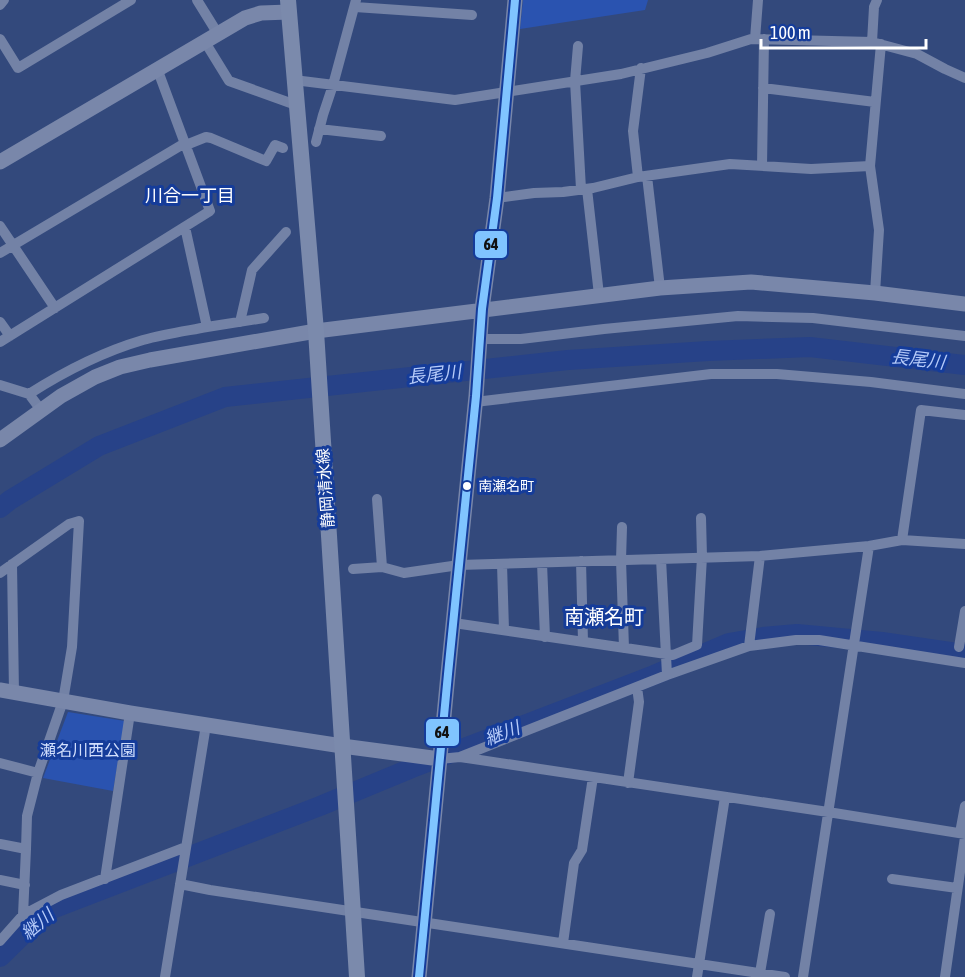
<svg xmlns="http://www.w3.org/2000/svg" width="965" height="977" viewBox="0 0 965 977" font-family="'Asap Condensed','Noto Sans JP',sans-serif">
  <rect width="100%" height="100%" fill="#33497c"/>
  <path fill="#2a53b0" d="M 523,0 L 648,0 L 645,10 L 520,29 Z
    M 68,712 L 125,721 L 113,791 L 43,778 Z"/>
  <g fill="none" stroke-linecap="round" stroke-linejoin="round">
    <path stroke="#274288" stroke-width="20" d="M 0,508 L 10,500 L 99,446 L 225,397 L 568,360 L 708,351 L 810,347 L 965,365
      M 0,957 L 47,911 L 320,806 L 412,768 L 654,675 L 729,643 L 763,637 L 797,634 L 882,642 L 965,654"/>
    <path stroke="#7382a6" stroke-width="10" d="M 197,0 L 218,34
      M 0,5 L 4,0
      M 355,7 L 472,15
      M 0,39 L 18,68 L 131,0
      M 755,39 L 758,0
      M 205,42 L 229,81 L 296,105
      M 872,42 L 874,7 L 877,0
      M 578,46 L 575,81 L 581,189
      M 641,68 L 633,131 L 638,177 L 730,164 L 811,169 L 870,166 L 881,44
      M 294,80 L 455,100 L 621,74 L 707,53 L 751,39 L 872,42 L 917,54 L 945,69 L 965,78
      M 763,88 L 875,102
      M 319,129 L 381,136
      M 316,142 L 323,115 L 333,85 L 356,0
      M 186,145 L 206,137 L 211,138 L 266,161 L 275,145 L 283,148
      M 762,166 L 764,39
      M 870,166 L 879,230 L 875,293
      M 647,176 L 660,288
      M 587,189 L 599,295
      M 497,198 L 534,193 L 563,192 L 593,188 L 638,177
      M 0,226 L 55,308
      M 0,253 L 185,143
      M 0,322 L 10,336
      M 240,322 L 252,270 L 286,232
      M 207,327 L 264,318
      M 481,339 L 521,339 L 604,329 L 738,316 L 813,318 L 965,336
      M 0,342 L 210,211 L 158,71
      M 0,385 L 29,394 L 41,410
      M 29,394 C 65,371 102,352 143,340 C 164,334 186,331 207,327 L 185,227
      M 475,402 L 711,374 L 777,374 L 871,382 L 965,394
      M 377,499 L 382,567
      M 622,527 L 621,560 L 624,648
      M 902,540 L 921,410 L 965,415
      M 661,559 L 667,675
      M 581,561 L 583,642
      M 542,563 L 545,637
      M 12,564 L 14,693
      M 502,564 L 504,630
      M 353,569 L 382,567 L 404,573 L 459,565 L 760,556 L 869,546 L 902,540 L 965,544
      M 0,573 L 69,524 L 79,521 L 72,647 L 63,701 L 38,773 L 27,816 L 26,849 L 0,844
      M 454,623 L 673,655 L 697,645 L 702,557 L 701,518
      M 749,646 L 760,556
      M 959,647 L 965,611
      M 460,757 L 667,675 L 749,646 L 796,640 L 819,640 L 965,663
      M 440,759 L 460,757 L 828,812 L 965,834
      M 0,763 L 38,773
      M 628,783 L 639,702 L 637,687
      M 960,833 L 965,806
      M 105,879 L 130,713
      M 892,879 L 957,888
      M 0,880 L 25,885
      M 180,884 L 210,890 L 785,977
      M 23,915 L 26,849
      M 0,941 L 23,915 L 61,895 L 186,847
      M 563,943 L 574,863 L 582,850 L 593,777
      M 760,973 L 770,914
      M 165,977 L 206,725
      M 697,977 L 725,797
      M 803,977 L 869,546
      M 945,977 L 965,837"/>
    <path stroke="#7987aa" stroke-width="15" d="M 0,162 L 245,18 L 261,13 L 289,12
      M 0,440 L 61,396 L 95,377 L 120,367 L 150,360 L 316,331 L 660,288 L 751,282 L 875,293 L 965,304
      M 0,690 L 130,713 L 342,746 L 440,759
      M 419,977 L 448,674 L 476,396 L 482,309 L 497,198 L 515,0"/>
    <path stroke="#7b8aac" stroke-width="16" d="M 288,0 L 316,331 L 357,977"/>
    <g stroke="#153c9a" stroke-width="12">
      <path id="bus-1" d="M 419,977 L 448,674 L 476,396 L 482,309 L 497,198 L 515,0"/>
    </g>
    <use href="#bus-1" stroke="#80c4ff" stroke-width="8"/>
  </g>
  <circle fill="#fff" stroke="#153c9a" stroke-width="2" cx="467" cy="486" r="5"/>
  <g text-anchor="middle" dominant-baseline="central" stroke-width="6" stroke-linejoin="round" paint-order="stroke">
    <g font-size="14" fill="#fff" stroke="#153c9a" text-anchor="start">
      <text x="478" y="486">南瀬名町</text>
    </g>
    <g font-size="16" fill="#fff" stroke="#153c9a">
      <text transform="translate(325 488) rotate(-94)">静岡清水線</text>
    </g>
    <g font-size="16" fill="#d2dffd" stroke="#153c9a">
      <text x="88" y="750">瀬名川西公園</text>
    </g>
    <g font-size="18" fill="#fff" stroke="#153c9a">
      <text x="190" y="195">川合一丁目</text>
    </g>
    <g font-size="18" font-style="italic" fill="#b6cbf9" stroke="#153c9a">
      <text transform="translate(918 359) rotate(7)">長尾川</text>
      <text transform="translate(434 374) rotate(-6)">長尾川</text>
      <text transform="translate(502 733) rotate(-21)">継川</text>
      <text transform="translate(37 924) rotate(-40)">継川</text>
    </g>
    <g font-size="20" fill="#fff" stroke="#153c9a">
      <text x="604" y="616">南瀬名町</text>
    </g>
  </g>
  <g stroke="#153c9a" stroke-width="2">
    <rect x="474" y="230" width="34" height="29" rx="6" fill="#80c4ff"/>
    <rect x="425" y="718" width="35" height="29" rx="6" fill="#80c4ff"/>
  </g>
  <g font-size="16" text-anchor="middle" font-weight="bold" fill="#111">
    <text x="491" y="250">64</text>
    <text x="442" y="738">64</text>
  </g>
  <path d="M761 39v9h165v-9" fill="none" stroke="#ffffff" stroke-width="3"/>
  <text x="770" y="39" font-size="18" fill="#ffffff" stroke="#153c9a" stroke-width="4.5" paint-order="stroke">100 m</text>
</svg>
